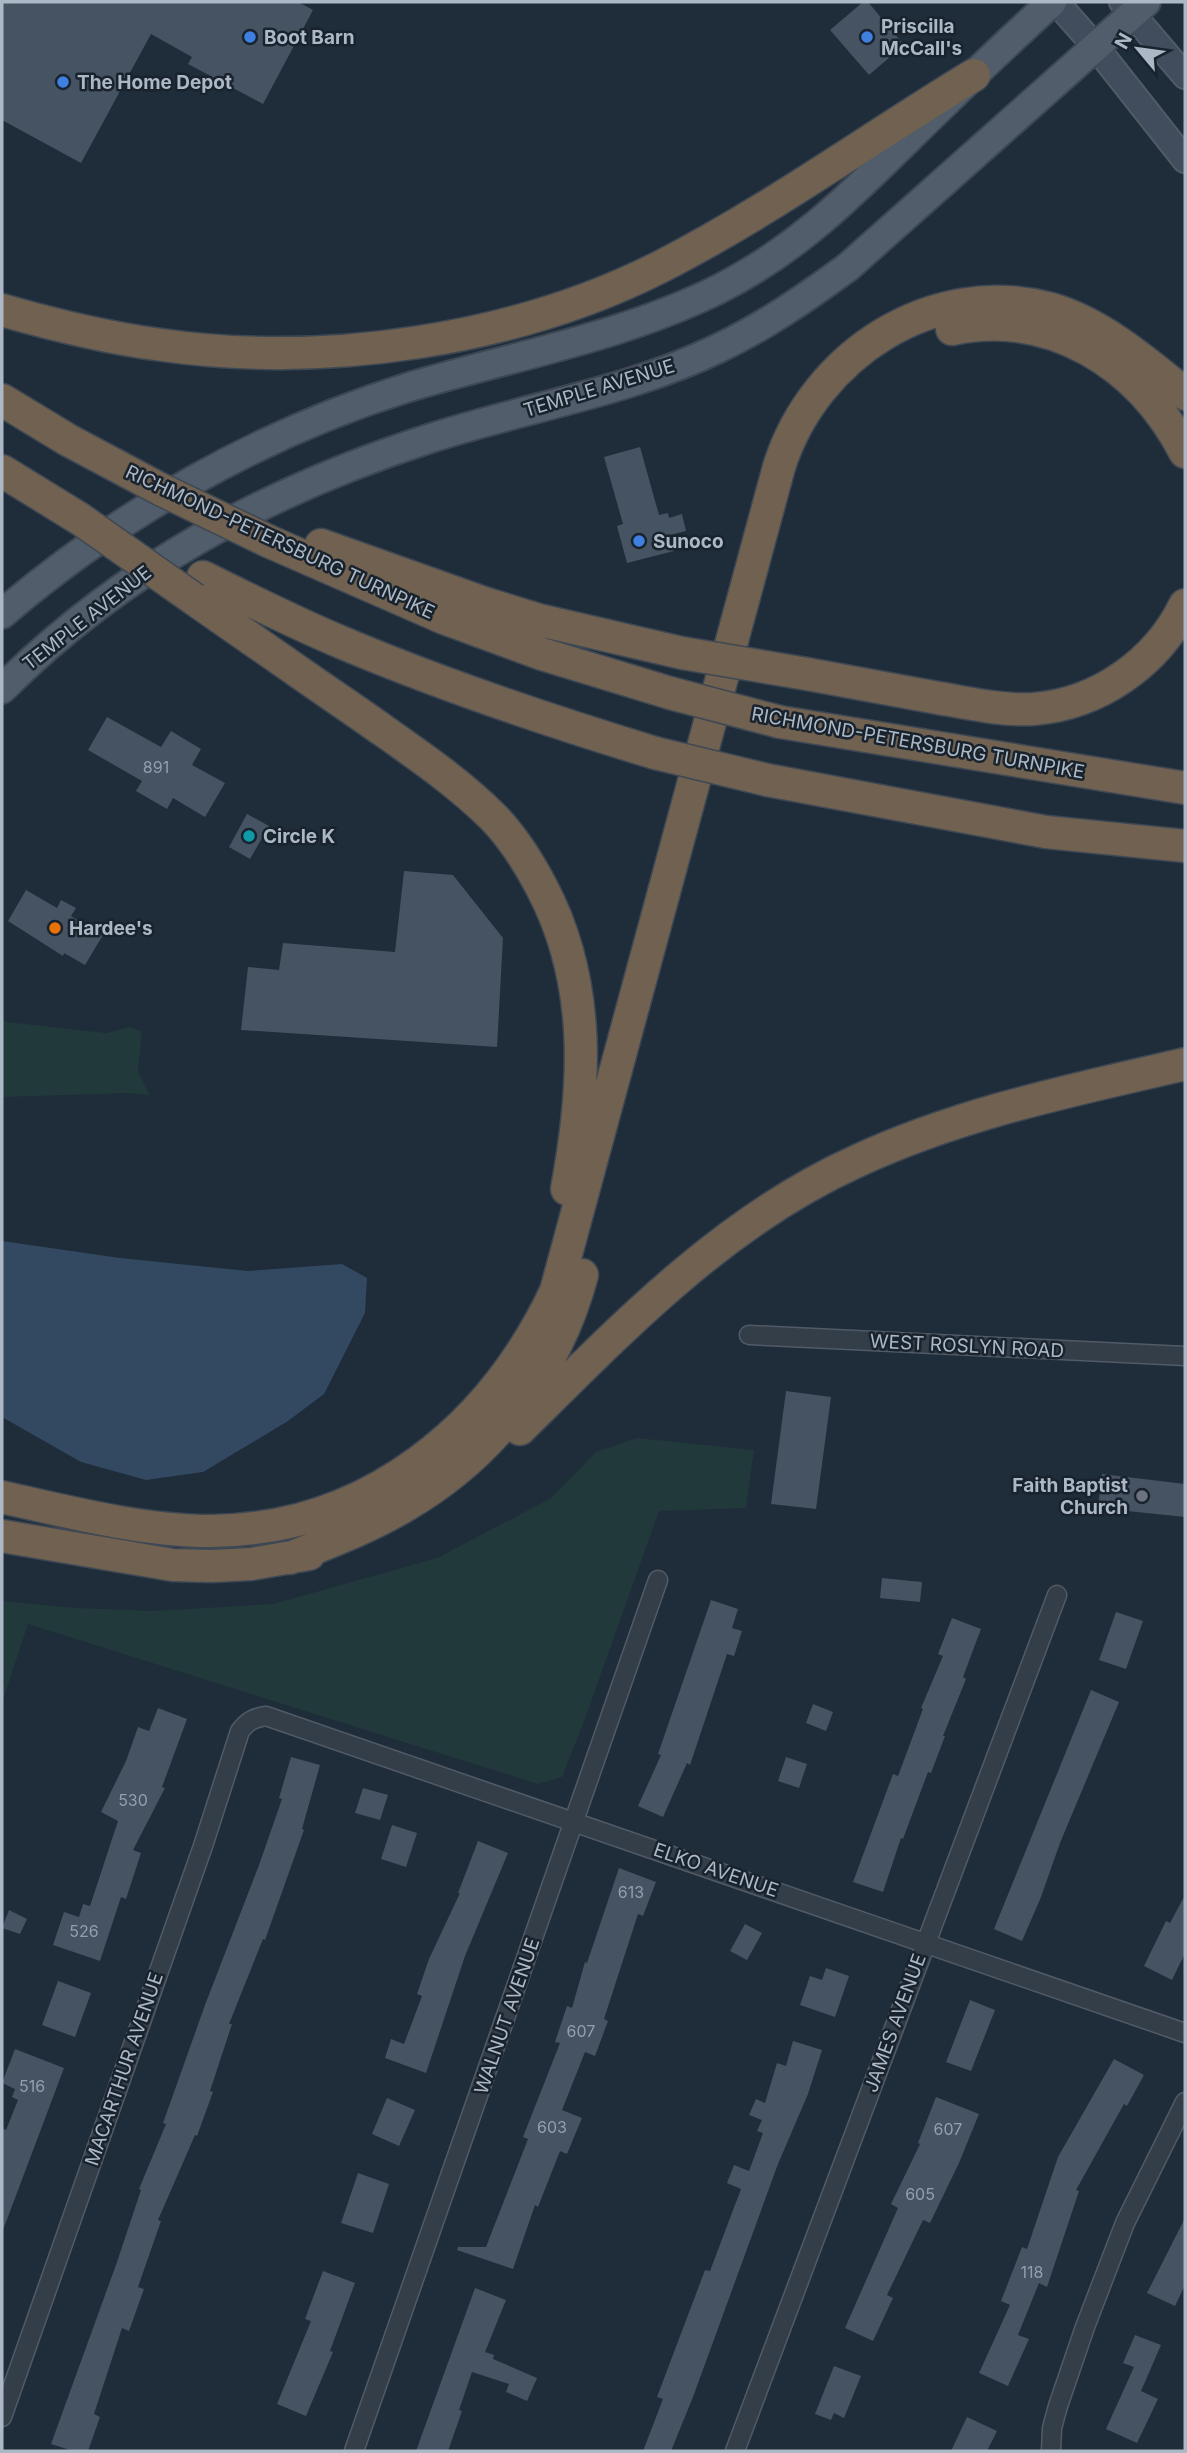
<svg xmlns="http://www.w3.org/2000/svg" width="1187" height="2453" viewBox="0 0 1187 2453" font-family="Inter,sans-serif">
  <rect width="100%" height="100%" fill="#1f2c39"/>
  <path fill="#21393a" d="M 2,1018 L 7,1022 L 106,1033 L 130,1027 L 142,1031 L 138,1072 L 150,1095 L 130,1093 L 2,1097 Z
    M 637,1438 L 754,1450 L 746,1508 L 659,1511 L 585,1719 L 562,1777 L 538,1784 L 28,1624 L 2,1703 L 2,1601 L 76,1608 L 153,1611 L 273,1604 L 437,1558 L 551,1498 L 596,1452 Z"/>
  <path fill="#324961" d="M 2,1241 L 120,1258 L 248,1271 L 342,1264 L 367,1278 L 365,1313 L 324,1394 L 288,1421 L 203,1472 L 146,1480 L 81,1462 L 2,1417 Z"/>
  <path fill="#455363" d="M 2,2 L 298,2 L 313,10 L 263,104 L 188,64 L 192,57 L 151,34 L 81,163 L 2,120 Z
    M 863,2 L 868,2 L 904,45 L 869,75 L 830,30 Z
    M 640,447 L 659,515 L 668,513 L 669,518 L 682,514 L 686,531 L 670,535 L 674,551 L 627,563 L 617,526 L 623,524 L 604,457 Z
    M 107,717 L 161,747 L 171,731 L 201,749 L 192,765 L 225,783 L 205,817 L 173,798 L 167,809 L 136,791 L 142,781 L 88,750 Z
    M 247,814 L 269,826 L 250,859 L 229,847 Z
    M 404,871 L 453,875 L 503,938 L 497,1047 L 241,1030 L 248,967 L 279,970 L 283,943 L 395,952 Z
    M 26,890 L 57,908 L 61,900 L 76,908 L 71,916 L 103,935 L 85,965 L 64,953 L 63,956 L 8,921 Z
    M 786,1391 L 831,1397 L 816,1509 L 771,1504 Z
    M 1102,1474 L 1185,1484 L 1185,1517 L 1098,1508 Z
    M 882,1578 L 922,1582 L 920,1602 L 880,1598 Z
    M 711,1600 L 738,1609 L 732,1628 L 742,1631 L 734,1656 L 727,1654 L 690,1765 L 687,1763 L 663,1817 L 638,1806 L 661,1755 L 658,1754 Z
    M 1116,1612 L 1143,1621 L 1126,1669 L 1099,1660 Z
    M 952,1618 L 981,1629 L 963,1677 L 966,1679 L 943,1736 L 945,1736 L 931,1773 L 928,1772 L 903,1839 L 901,1838 L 883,1892 L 853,1882 L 893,1774 L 898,1776 L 923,1709 L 921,1708 L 943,1656 L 938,1654 Z
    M 1091,1690 L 1119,1702 L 1060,1843 L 1041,1897 L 1022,1941 L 994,1929 Z
    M 813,1704 L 833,1712 L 826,1731 L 806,1723 Z
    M 158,1708 L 187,1719 L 162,1787 L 165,1788 L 133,1850 L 141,1853 L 126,1899 L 121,1897 L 100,1961 L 53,1945 L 64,1912 L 79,1917 L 83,1904 L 90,1906 L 118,1821 L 101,1812 L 126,1761 L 138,1727 L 149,1731 Z
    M 291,1757 L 320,1765 L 302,1829 L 304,1830 L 265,1940 L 263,1939 L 229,2024 L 232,2024 L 210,2091 L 213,2092 L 197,2136 L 195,2135 L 158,2220 L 161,2221 L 138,2287 L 144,2289 L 129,2331 L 122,2328 L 94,2414 L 100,2417 L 88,2451 L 73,2451 L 51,2444 L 117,2262 L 141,2190 L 139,2189 L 166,2124 L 163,2123 L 205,2005 L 259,1865 L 282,1799 L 279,1798 Z
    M 786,1757 L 807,1764 L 799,1788 L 778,1781 Z
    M 363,1788 L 388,1795 L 380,1820 L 355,1813 Z
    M 392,1825 L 417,1833 L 406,1867 L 381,1859 Z
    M 478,1841 L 508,1853 L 465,1956 L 426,2073 L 385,2058 L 391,2039 L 404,2044 L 422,1996 L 417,1994 L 429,1959 L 460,1893 L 458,1893 Z
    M 619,1868 L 656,1882 L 643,1916 L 638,1914 L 604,2019 L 608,2021 L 595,2056 L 585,2052 L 562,2110 L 582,2118 L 567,2154 L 560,2151 L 538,2207 L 535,2205 L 513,2269 L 457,2250 L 458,2247 L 486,2247 L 528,2139 L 523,2137 L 560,2043 L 555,2042 L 567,2006 L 572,2008 L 585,1962 L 587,1963 Z
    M 1185,1895 L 1185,1953 L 1172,1980 L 1144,1966 L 1166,1921 L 1170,1923 Z
    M 9,1910 L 27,1919 L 20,1934 L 2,1928 Z
    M 745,1924 L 762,1933 L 747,1960 L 730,1951 Z
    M 826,1968 L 849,1976 L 835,2017 L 800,2005 L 810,1976 L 822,1980 Z
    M 58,1981 L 91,1993 L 75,2037 L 42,2025 Z
    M 970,2000 L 995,2010 L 971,2071 L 946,2062 Z
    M 793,2041 L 822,2050 L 808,2094 L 778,2164 L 693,2397 L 671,2451 L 643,2451 L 663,2399 L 657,2397 L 705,2270 L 710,2271 L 741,2189 L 727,2183 L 734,2165 L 749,2171 L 763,2133 L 757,2131 L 762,2120 L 749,2115 L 756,2099 L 765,2103 L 777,2063 L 786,2066 Z
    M 15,2049 L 64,2068 L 3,2230 L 2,2128 L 6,2130 L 18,2100 L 12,2097 L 15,2089 L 2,2083 Z
    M 1114,2059 L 1144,2075 L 1127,2106 L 1124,2104 L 1076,2190 L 1079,2191 L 1047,2287 L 1039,2283 L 1018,2335 L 1029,2339 L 1008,2386 L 979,2373 L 1010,2305 L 1001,2301 L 1022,2247 L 1027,2249 L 1058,2157 Z
    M 936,2097 L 979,2114 L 959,2163 L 930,2223 L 923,2220 L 887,2295 L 893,2298 L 873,2341 L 845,2328 L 898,2208 L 891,2204 L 920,2144 L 918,2143 Z
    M 387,2098 L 415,2110 L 399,2146 L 372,2134 Z
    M 358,2173 L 389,2184 L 373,2233 L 341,2223 Z
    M 1185,2218 L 1185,2285 L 1175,2306 L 1147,2293 Z
    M 323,2271 L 355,2283 L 330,2351 L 333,2352 L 306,2416 L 277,2404 L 311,2321 L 305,2319 Z
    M 475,2288 L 506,2300 L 485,2352 L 494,2355 L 493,2359 L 537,2378 L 527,2401 L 506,2392 L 509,2384 L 472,2372 L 459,2410 L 462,2411 L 448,2451 L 416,2451 Z
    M 1135,2335 L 1161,2345 L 1141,2391 L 1158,2399 L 1137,2443 L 1106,2429 L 1134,2367 L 1123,2363 Z
    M 834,2366 L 861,2376 L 844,2418 L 834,2413 L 831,2420 L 815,2414 Z
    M 967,2417 L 997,2431 L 987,2451 L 951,2451 Z"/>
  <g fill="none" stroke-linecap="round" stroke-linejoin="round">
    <g stroke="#515b67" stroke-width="21">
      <path id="minor" d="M 749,1335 L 1185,1356
        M 2,2417 L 203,1846 L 240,1731 C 248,1721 253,1718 266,1716 L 1185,2033
        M 354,2451 L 658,1580
        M 735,2451 L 1057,1595
        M 1051,2451 L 1052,2428 L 1058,2406 L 1085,2327 L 1125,2223 L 1185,2102"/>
    </g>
    <g stroke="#515b67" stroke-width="28">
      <path id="secondary" d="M 1056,2 L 1095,46 L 1185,160
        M 1122,2 L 1185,76"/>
    </g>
    <g stroke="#3d4753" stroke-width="32">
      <path id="primary" d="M 2,614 C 119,514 259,434 406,388 C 511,356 620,338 719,289 C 798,249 851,195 912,135 C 958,90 1004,45 1052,2
        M 2,689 C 123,568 269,490 431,438 C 527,407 628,392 719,348 C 765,326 807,297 848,267 L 1146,2"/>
    </g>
    <g stroke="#3e4854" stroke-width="35">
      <path id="motorway" d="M 2,310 C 54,325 108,338 162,345 C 325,368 515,341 662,266 C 771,210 870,138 974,75
        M 952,329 C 1052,308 1140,365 1185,452
        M 2,400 L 68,440
        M 2,471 L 80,519
        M 268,541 L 444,618 L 542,654 L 670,693
        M 321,545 L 487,604 L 539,620 L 682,653
        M 203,577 C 249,600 295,623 343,643 C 445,686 550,721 655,753
        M 194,599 C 250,638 307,678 364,717 C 409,749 455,779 494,818 C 514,839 529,863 542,888 C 592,983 586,1087 567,1189
        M 807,674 C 851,682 895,690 938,698 C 969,703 1002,711 1034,709 C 1098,704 1157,663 1185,605
        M 780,722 L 1185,788
        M 767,780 L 1046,832 L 1185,846
        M 520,1429 C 622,1328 723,1222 855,1162 C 960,1113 1073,1090 1185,1064
        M 2,1497 C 68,1512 142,1531 211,1531 C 368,1530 491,1429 556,1291 L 779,467 C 814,355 933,277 1051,309 C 1100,323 1146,362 1185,394
        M 2,1536 L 173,1565 L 212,1566 L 251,1564 L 309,1554
        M 290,1558 C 329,1542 370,1527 406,1505 C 493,1454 556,1372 582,1275"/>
    </g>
    <use href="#minor" stroke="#333e49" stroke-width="18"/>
    <use href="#secondary" stroke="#414d5c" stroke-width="24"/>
    <use href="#primary" stroke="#515d6a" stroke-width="28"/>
    <use href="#motorway" stroke="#706150" stroke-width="32"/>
    <g stroke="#3e4854" stroke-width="35" stroke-linecap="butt">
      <path id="motorway-bridge" d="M 68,440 L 160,489 L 268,541
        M 80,519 L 194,599
        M 682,653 L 807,674
        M 670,693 L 780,722
        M 655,753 L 767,780"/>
    </g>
    <use href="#motorway-bridge" stroke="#706150" stroke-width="32"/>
  </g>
  <g fill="#3f7fe0" stroke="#19232e" stroke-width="2.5">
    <circle cx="250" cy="37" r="7"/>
    <circle cx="867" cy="37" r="7"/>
    <circle cx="63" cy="82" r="7"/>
    <circle cx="639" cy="541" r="7"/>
  </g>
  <circle fill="#0f9aa8" stroke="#19232e" stroke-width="2.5" cx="249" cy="836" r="7"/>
  <circle fill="#e8710a" stroke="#19232e" stroke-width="2.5" cx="55" cy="928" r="7"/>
  <circle fill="#6b7280" stroke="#19232e" stroke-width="2.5" cx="1142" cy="1496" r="7"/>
  <g text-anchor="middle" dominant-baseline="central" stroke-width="5" stroke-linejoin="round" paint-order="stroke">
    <g font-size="16" fill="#939fad">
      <text x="156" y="767">891</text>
      <text x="133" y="1800">530</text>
      <text x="631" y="1892">613</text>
      <text x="84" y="1931">526</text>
      <text x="581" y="2031">607</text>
      <text x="32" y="2086">516</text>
      <text x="552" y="2127">603</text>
      <text x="948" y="2129">607</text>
      <text x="920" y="2194">605</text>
      <text x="1032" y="2272">118</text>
    </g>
    <g font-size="19" font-weight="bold" fill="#adb8c6" stroke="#19232e" text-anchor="start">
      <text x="881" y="26">Priscilla<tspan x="881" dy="22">McCall's</tspan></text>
      <text x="264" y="37">Boot Barn</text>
      <text x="77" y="82">The Home Depot</text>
      <text x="653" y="541">Sunoco</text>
      <text x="263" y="836">Circle K</text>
      <text x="69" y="928">Hardee's</text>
      <text x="1128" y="1485" text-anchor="end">Faith Baptist<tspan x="1128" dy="22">Church</tspan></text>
    </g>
    <g font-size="19" fill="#adb8c6" stroke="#19232e">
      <text transform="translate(599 388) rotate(-17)">TEMPLE AVENUE</text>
      <text transform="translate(280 542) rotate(25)">RICHMOND-PETERSBURG TURNPIKE</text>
      <text transform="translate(87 618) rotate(-38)">TEMPLE AVENUE</text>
      <text transform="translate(918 743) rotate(10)">RICHMOND-PETERSBURG TURNPIKE</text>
      <text transform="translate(967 1346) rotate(3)">WEST ROSLYN ROAD</text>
      <text transform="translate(716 1870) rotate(19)">ELKO AVENUE</text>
      <text transform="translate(507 2016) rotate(-71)">WALNUT AVENUE</text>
      <text transform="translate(895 2023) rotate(-70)">JAMES AVENUE</text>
      <text transform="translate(124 2069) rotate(-71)">MACARTHUR AVENUE</text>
    </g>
  </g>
  <rect width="1187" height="2453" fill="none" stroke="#adb8c6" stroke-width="7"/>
  <g transform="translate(1138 49) rotate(299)" stroke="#19232e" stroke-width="5" paint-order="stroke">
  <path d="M0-5L12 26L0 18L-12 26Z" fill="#adb8c6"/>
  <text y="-10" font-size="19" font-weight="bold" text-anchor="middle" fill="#adb8c6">N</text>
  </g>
</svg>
